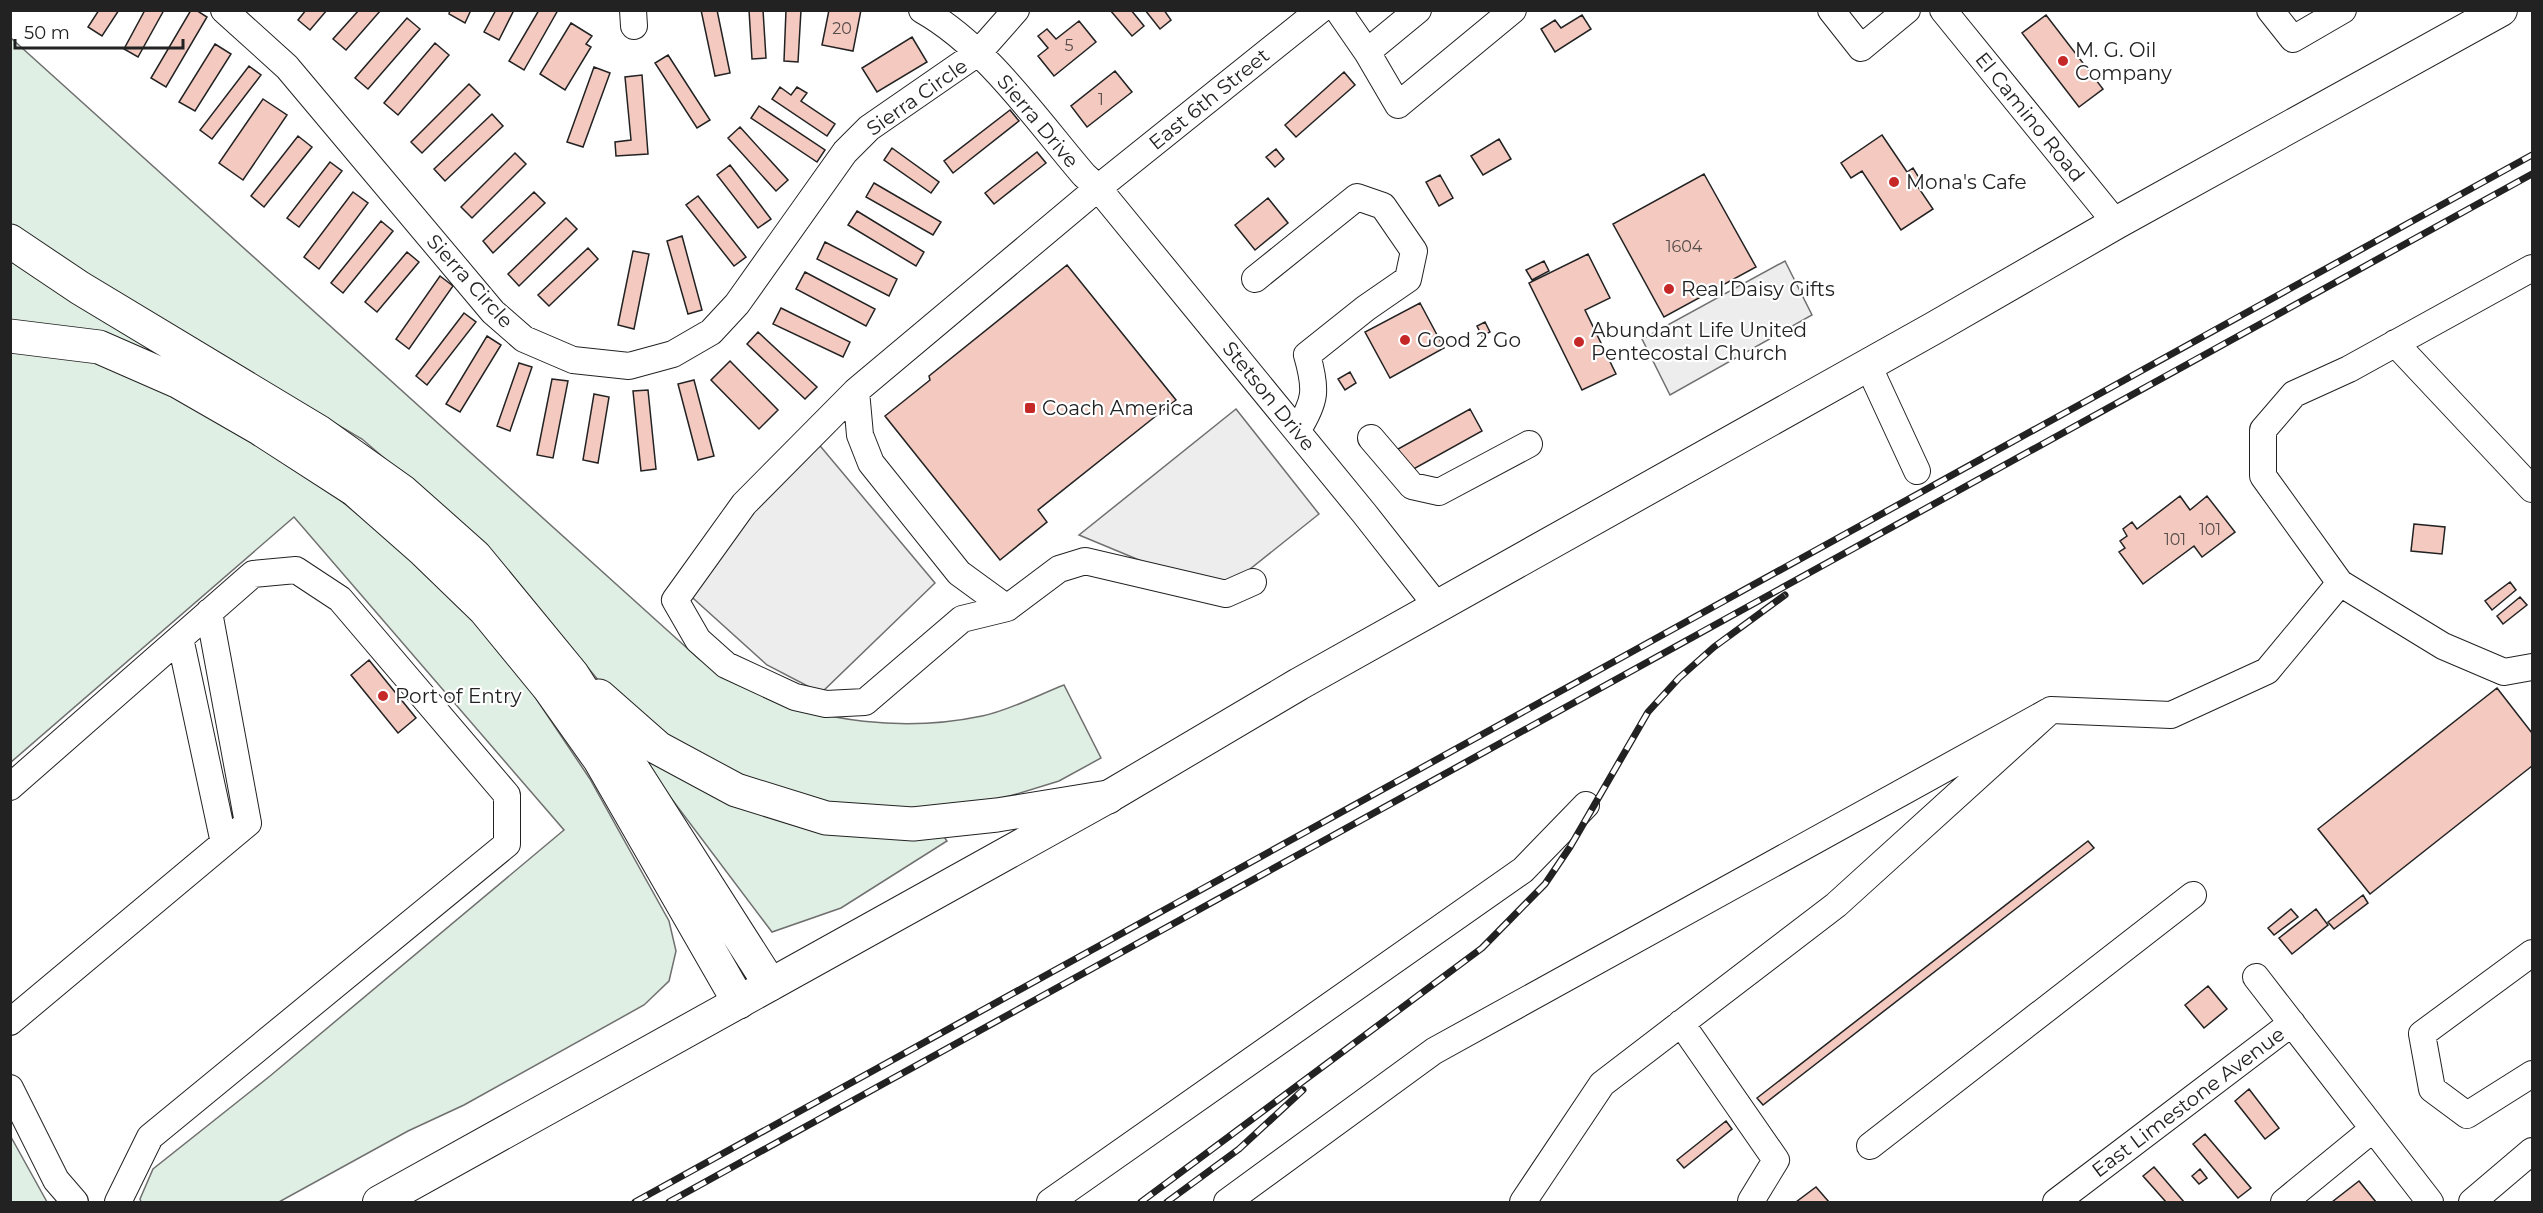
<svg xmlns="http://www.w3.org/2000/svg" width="2543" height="1213" viewBox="0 0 2543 1213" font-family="Montserrat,sans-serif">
  <rect width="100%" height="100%" fill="#fff"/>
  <path fill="#e0efe3" stroke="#6f6f6f" stroke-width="1.5" d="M 11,38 L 698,658 C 715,669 731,681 749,689 C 820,723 906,732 982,716 C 1008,711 1038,695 1064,685 L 1101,758 L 1059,781 L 994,801 L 915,810 L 829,805 L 740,780 L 662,739 L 608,692 L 489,548 L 362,439 L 11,232 Z
    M 11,260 L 158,347 L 152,356 L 11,322 Z
    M 11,351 L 44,351 L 105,365 L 164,390 L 319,483 L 387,538 L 459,603 L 531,691 L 590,779 L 669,921 L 676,951 L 669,981 L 644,1005 L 464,1105 L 408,1131 L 279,1202 L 141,1202 L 140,1199 L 153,1169 L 270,1076 L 564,830 L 294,517 L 11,762 Z
    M 628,741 L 688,782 L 942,834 L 947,841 L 841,908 L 772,932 Z
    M 11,1137 L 47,1202 L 11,1202 Z"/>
  <path fill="#ededed" stroke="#6f6f6f" stroke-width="1.5" d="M 1785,261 L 1812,315 L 1670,395 L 1642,339 Z
    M 1236,409 L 1319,514 L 1230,585 L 1180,577 L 1079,535 Z
    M 816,441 L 935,583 L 821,693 L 767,665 L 674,581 Z"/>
  <path fill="#f3c9c0" stroke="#222" stroke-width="1.5" d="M 99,10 L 119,10 L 102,36 L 88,27 Z
    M 145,10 L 164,10 L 138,57 L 124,49 Z
    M 191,10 L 196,10 L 207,17 L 166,87 L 151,78 Z
    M 306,10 L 327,10 L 310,30 L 298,20 Z
    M 359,10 L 381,10 L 346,50 L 333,39 Z
    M 450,10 L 471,10 L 465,23 L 449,14 Z
    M 496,10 L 514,10 L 499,40 L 484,32 Z
    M 539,10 L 558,10 L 524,70 L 509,61 Z
    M 701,10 L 717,10 L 730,73 L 715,76 Z
    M 749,10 L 763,10 L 766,58 L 752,59 Z
    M 786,10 L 801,10 L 798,62 L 784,61 Z
    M 829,10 L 861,10 L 853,51 L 822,45 Z
    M 1110,10 L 1131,10 L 1144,26 L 1132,36 Z
    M 1145,10 L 1164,10 L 1171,20 L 1160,29 Z
    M 1582,15 L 1591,29 L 1555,52 L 1541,29 L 1555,20 L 1561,28 Z
    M 2046,15 L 2103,89 L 2079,107 L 2022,33 Z
    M 407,18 L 420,29 L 368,89 L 355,78 Z
    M 1079,21 L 1096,42 L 1054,76 L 1038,56 L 1048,48 L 1038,36 L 1047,29 L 1056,39 Z
    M 571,23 L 592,36 L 586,44 L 591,47 L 565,90 L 540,74 Z
    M 912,37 L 927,62 L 877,92 L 862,68 Z
    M 435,43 L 449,55 L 398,115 L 384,103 Z
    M 215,44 L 231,54 L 195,111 L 179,102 Z
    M 668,55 L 710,120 L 697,128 L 655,63 Z
    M 249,66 L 261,75 L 212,139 L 200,130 Z
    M 594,67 L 610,73 L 583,147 L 567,142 Z
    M 1115,71 L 1132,92 L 1087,127 L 1071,106 Z
    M 1344,72 L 1355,85 L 1296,137 L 1285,125 Z
    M 642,75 L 648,154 L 616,156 L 615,142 L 631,140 L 625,77 Z
    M 469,84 L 480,95 L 422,153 L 411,142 Z
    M 780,87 L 791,95 L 797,87 L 807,93 L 801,101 L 835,124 L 827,136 L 772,99 Z
    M 263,99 L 287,115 L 243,180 L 219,163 Z
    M 759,106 L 825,150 L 817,162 L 751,118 Z
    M 1010,110 L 1019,121 L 953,173 L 944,161 Z
    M 492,114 L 503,126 L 445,181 L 434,169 Z
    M 740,127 L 788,180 L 776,191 L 728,138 Z
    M 1882,135 L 1907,172 L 1913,168 L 1921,181 L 1916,184 L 1933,209 L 1901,230 L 1862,171 L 1851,178 L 1841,163 Z
    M 298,136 L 312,147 L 264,207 L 251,196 Z
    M 1499,139 L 1511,159 L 1483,175 L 1471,156 Z
    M 892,148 L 939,182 L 931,193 L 884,160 Z
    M 1276,149 L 1284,159 L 1275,167 L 1266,157 Z
    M 1037,152 L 1046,163 L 994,204 L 985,193 Z
    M 515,153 L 526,164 L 472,218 L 461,207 Z
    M 330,162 L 342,171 L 299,227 L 287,218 Z
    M 730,165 L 771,219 L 758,228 L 717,175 Z
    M 1704,174 L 1756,267 L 1664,317 L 1613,224 Z
    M 1440,175 L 1453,198 L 1439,206 L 1426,182 Z
    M 874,183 L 941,222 L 933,235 L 866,197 Z
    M 353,192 L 368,203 L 319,269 L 304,257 Z
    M 534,192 L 545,203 L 493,253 L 483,241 Z
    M 698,196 L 746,257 L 734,266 L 686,205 Z
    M 1268,198 L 1288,223 L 1255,250 L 1235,225 Z
    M 857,211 L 924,252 L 916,266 L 848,225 Z
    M 566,218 L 577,229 L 519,286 L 508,274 Z
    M 381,221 L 393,231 L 343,293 L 331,283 Z
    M 682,236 L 702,310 L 688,314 L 667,241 Z
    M 825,242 L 897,279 L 889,296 L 817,259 Z
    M 588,248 L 598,259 L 549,306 L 538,295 Z
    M 633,251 L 649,254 L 634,329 L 618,325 Z
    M 407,252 L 419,262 L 377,312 L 365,302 Z
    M 1588,254 L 1610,298 L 1585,310 L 1616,374 L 1582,390 L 1529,283 Z
    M 1544,261 L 1549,271 L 1532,280 L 1526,270 Z
    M 1067,265 L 1176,400 L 1038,510 L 1047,522 L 1000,560 L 885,416 L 930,380 L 929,376 Z
    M 805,272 L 875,309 L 866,326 L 796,289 Z
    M 440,276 L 453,286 L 409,349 L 396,339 Z
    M 1420,303 L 1444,348 L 1390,378 L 1365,332 Z
    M 781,308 L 850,342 L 843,357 L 773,324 Z
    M 464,313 L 476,322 L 427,385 L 416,376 Z
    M 1485,322 L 1490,332 L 1482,336 L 1477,326 Z
    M 758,332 L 817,387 L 805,399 L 747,344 Z
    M 487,336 L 501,345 L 460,412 L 446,404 Z
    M 730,361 L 778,410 L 759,429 L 711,380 Z
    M 519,363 L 532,367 L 510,431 L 497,426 Z
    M 1350,372 L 1356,383 L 1345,390 L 1338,379 Z
    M 552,379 L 568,381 L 553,458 L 537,455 Z
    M 694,380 L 714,456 L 698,460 L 678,384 Z
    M 648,390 L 656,469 L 641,471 L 633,391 Z
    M 594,394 L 609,397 L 598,463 L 583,460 Z
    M 1470,409 L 1482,431 L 1410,471 L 1398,449 Z
    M 2180,496 L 2190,510 L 2207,496 L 2235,532 L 2202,557 L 2194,546 L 2143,584 L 2119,552 L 2125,548 L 2120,541 L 2127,536 L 2123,529 L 2132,522 L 2137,529 Z
    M 2414,524 L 2445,527 L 2442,554 L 2411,551 Z
    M 2510,582 L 2516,590 L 2492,610 L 2485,601 Z
    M 2520,597 L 2527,605 L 2503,624 L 2497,616 Z
    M 369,660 L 416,718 L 398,733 L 351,675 Z
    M 2497,688 L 2532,733 L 2532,766 L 2370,894 L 2318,829 Z
    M 2088,841 L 2094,848 L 1763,1105 L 1757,1098 Z
    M 2363,895 L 2368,903 L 2334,929 L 2328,922 Z
    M 2291,909 L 2298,917 L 2274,935 L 2268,928 Z
    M 2316,909 L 2328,925 L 2292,954 L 2279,938 Z
    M 2208,986 L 2227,1009 L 2204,1028 L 2185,1005 Z
    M 2249,1089 L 2279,1128 L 2265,1139 L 2235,1101 Z
    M 1726,1121 L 1732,1129 L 1684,1168 L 1677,1160 Z
    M 2205,1134 L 2251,1188 L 2238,1198 L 2193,1144 Z
    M 2154,1167 L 2184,1202 L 2166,1202 L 2143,1176 Z
    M 2200,1169 L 2207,1178 L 2199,1184 L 2192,1176 Z
    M 2359,1181 L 2376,1202 L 2332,1202 Z
    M 1816,1187 L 1829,1202 L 1796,1202 Z"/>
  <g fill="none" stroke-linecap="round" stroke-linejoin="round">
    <g stroke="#222" stroke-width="28">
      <path id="minor" d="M 224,10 L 287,67 L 493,312 L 524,339 L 573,360 L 629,366 L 673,354 L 711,332 L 737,304 L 845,152 L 869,128 L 979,52 L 1016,10
        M 633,10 L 634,26
        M 922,10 C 986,46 1036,119 1084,175 L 1098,188 L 1364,513 L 1437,606
        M 1338,10 L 1367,52 L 1398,105 L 1513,10
        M 1831,10 L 1861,48 L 1907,10
        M 1943,10 L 2116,223
        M 2270,10 L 2293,39 L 2343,10
        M 1367,52 L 1418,10
        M 2532,268 L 2349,369 L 2294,394 L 2263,430 L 2263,476 L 2340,583 L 2443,646 L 2504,672 L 2532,667
        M 1255,279 L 1357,197 L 1383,206 L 1414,251 L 1408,279 L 1366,308 L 1307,355 C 1317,390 1316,401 1297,431
        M 2395,343 L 2532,489
        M 1868,365 L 1917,471
        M 856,391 L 860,435 L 871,463 L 959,573 L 1007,608 L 1059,569 L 1085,561 L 1226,594 L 1253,582
        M 1371,438 L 1412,486 L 1439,492 L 1529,444
        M 1007,608 L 962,619 L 865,702 L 826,704 L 795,697 L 726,665 L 698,640 L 675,600 L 744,504 L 856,391 L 1098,188 L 1320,10
        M 180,638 L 224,843
        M 2051,710 L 2171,715 L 2267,671 L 2340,583
        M 10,787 L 253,574 L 296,570 L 340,599 L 507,795 L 507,844 L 150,1137 L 118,1202
        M 2532,953 L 2422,1034 L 2432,1089 L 2467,1115 L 2532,1074
        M 2256,977 L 2430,1202
        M 10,1022 L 248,823 L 209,612
        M 1681,1023 L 1776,1160 L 1751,1201 L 1752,1202
        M 10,1088 L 56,1180 L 75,1202
        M 1870,1146 L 2193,895
        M 1050,1202 L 1523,870 L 1586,805
        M 1227,1202 L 1434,1051 L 2051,710 L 1836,905 L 1602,1084 L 1523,1202
        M 2056,1202 L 2292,1023
        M 2284,1202 L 2373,1129
        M 2472,1202 L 2532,1151"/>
    </g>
    <g stroke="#222" stroke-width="34">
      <path id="major" d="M 379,1202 L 1108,797 L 1299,684 L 1934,328 L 2116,223 L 2501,10"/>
    </g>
    <g stroke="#222" stroke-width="35">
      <path id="highway" d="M 10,241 L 80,288 L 319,432 L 403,492 L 475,556 L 572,674 L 770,984
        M 10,336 L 99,347 L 179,382 L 259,428 L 355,490 L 423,550 L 485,610 L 549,688 L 600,760 L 739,1002
        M 599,696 L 658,748 L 736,790 L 826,818 L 913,824 L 997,815 L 1108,797"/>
    </g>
    <use href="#minor" stroke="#fff" stroke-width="26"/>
    <use href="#major" stroke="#fff" stroke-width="32"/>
    <use href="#highway" stroke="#fff" stroke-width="33"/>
    <g stroke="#222" stroke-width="7">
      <path id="rail" d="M 635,1202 L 2532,155
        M 669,1202 L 2532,174
        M 1141,1202 L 1482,948 L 1545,884 L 1570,847 L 1648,712 L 1679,678 L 1714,647 L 1785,595
        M 1167,1202 L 1239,1149 L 1303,1090"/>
    </g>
    <use href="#rail" stroke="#fff" stroke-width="4.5" stroke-dasharray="14" stroke-linecap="butt"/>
  </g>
  <g fill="#c62828" stroke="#fff" stroke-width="2">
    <circle cx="2063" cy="61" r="6"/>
    <circle cx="1894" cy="182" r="6"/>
    <circle cx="1669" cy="289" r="6"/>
    <circle cx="1405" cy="340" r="6"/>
    <circle cx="1579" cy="342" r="6"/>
    <rect x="1024" y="402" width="12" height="12" rx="3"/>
    <circle cx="383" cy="696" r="6"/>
  </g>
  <g text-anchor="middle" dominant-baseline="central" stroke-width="4.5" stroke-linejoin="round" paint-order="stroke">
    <g font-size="16" fill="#564c4a">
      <text x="842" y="28">20</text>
      <text x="1069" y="45">5</text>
      <text x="1101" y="99">1</text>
      <text x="1684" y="246">1604</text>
      <text x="2210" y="529">101</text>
      <text x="2175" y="539">101</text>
    </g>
    <g font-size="20" fill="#222" stroke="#fff" text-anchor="start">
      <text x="2075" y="50">M. G. Oil<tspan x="2075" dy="23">Company</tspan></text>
      <text x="1906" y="182">Mona's Cafe</text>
      <text x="1681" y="289">Real Daisy Gifts</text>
      <text x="1591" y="330">Abundant Life United<tspan x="1591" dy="23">Pentecostal Church</tspan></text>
      <text x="1417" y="340">Good 2 Go</text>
      <text x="1042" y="408">Coach America</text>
      <text x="395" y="696">Port of Entry</text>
    </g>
    <g font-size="20" fill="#222" stroke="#fff">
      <text transform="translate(917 97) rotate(-35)">Sierra Circle</text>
      <text transform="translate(1209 99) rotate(-39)">East 6th Street</text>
      <text transform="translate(2030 117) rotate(51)">El Camino Road</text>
      <text transform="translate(1038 121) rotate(50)">Sierra Drive</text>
      <text transform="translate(470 281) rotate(48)">Sierra Circle</text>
      <text transform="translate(1269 396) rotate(51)">Stetson Drive</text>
      <text transform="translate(2188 1102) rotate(-37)">East Limestone Avenue</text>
    </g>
  </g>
  <rect width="2543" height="1213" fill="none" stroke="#222222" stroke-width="24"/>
  <path d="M15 39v9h168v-9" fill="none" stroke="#222222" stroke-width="3"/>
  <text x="24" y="39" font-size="18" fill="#222222" stroke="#ffffff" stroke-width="4.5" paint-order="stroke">50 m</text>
</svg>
